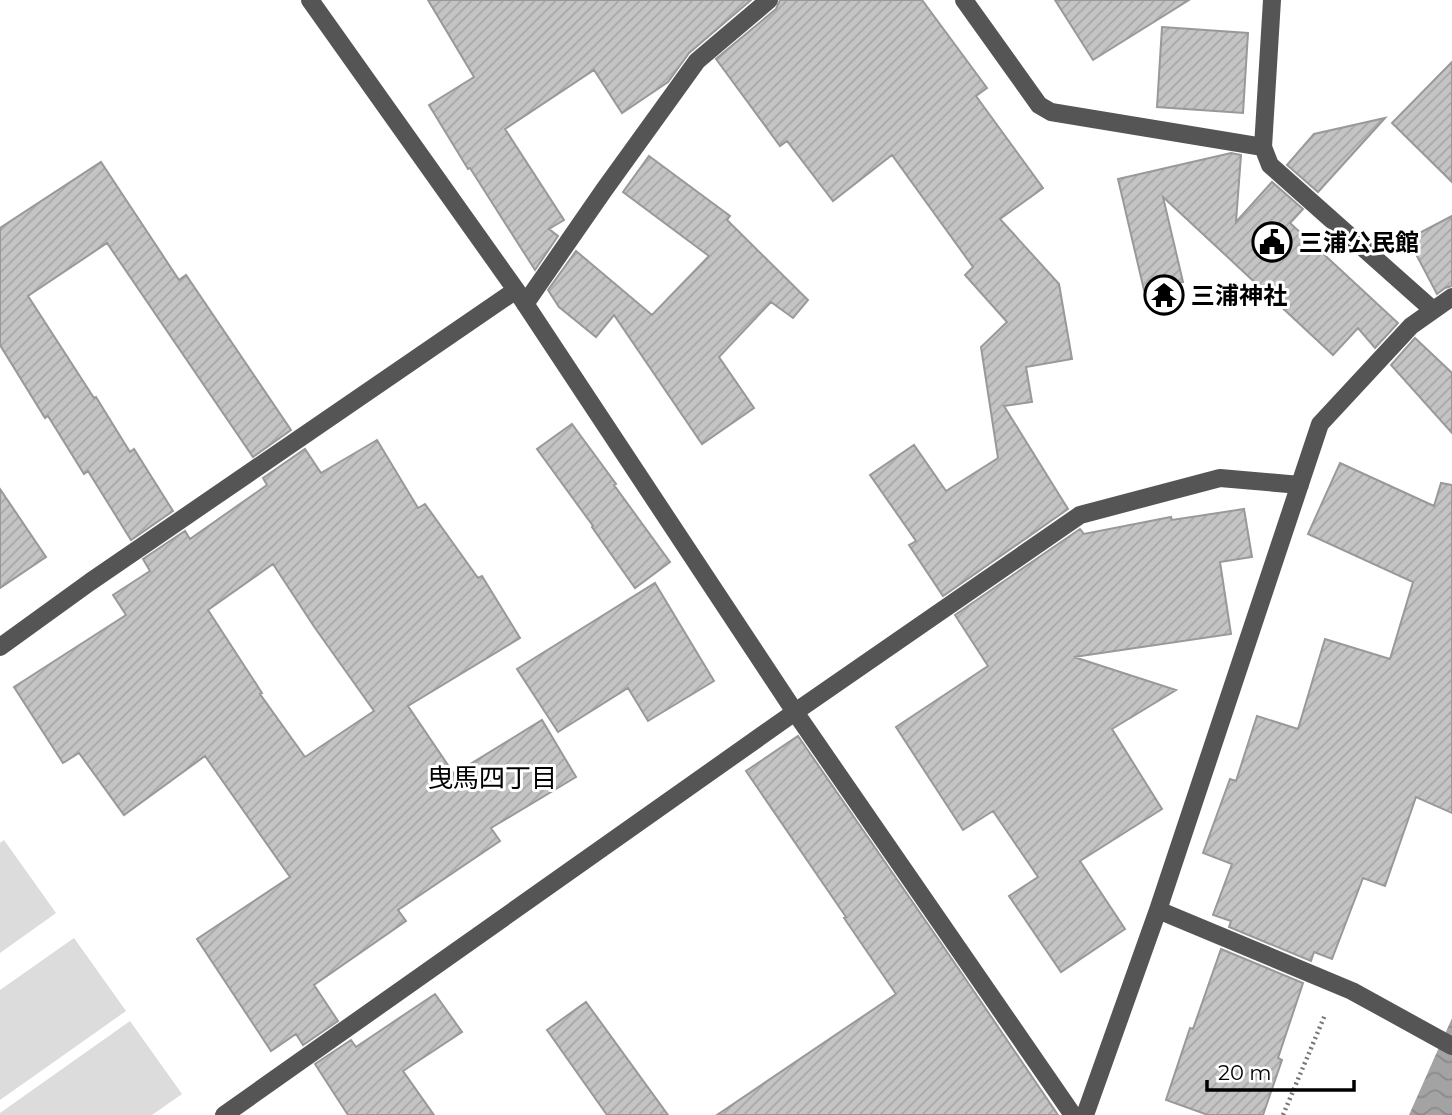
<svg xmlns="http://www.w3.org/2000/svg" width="1452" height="1115" viewBox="0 0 1452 1115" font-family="Montserrat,'Noto Sans JP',sans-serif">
  <defs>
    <pattern id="water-waves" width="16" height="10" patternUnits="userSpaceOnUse" patternTransform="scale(1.75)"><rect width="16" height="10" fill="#a3a3a3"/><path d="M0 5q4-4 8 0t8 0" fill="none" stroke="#8b8b8b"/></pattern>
    <pattern id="building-hatch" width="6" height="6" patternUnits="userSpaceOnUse" patternTransform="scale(1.75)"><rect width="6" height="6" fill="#c4c4c4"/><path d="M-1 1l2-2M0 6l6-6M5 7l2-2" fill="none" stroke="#a7a7a7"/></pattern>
  </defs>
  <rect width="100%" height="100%" fill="#fff"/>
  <path fill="#dcdcdc" d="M 4,840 L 56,913 L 0,953 L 0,843 Z
    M 74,938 L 126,1011 L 0,1100 L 0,990 Z
    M 130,1021 L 182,1094 L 152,1115 L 0,1115 L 0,1113 Z"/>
  <path fill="url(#water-waves)" d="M 1452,1018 L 1452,1115 L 1409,1115 Z"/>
  <path fill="url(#building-hatch)" stroke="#999" stroke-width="2" fill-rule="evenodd" d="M 428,0 L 751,0 L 689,53 L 668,82 L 622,113 L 594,70 L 505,129 L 564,220 L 549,229 L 558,236 L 535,270 L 470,168 L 468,169 L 429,105 L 474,77 Z
    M 780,0 L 922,0 L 987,88 L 976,96 L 1043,188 L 1000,219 L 1059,284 L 1072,359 L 1026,367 L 1032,402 L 1004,406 L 1068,509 L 943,596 L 909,545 L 916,541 L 870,475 L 914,445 L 946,491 L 998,458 L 981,347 L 1007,322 L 965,275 L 973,267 L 892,155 L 833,201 L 787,141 L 780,146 L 716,59 L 776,9 Z
    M 1055,0 L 1189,0 L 1093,60 Z
    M 1162,27 L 1248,33 L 1243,113 L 1157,107 Z
    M 1452,62 L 1452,182 L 1392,123 Z
    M 1385,118 L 1318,192 L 1287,165 L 1314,134 Z
    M 1231,153 L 1241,155 L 1236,222 L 1272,182 L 1303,209 L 1290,223 L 1398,323 L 1375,348 L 1358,328 L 1333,355 L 1163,197 L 1183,282 L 1144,290 L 1118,179 Z
    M 649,156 L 730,216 L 727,220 L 808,300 L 793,318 L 771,302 L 719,357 L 754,408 L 702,444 L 614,315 L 596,337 L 559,307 L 548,290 L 576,251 L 652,315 L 709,256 L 623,192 Z
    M 101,162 L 179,280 L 186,275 L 291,430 L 253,457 L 107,243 L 28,296 L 94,398 L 96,397 L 130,452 L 134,449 L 173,511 L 131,540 L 88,471 L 84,474 L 48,416 L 45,418 L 0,345 L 0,228 Z
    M 1452,216 L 1452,286 L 1445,288 L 1437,294 L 1408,239 Z
    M 1415,338 L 1452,373 L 1452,433 L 1391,365 Z
    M 572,424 L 616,484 L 614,485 L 670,562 L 635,588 L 592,527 L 593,526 L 537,449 Z
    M 377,440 L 418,508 L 425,504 L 478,578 L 482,576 L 520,638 L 408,706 L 454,774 L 542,720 L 576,777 L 491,828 L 500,841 L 398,910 L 406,921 L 314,985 L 338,1021 L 303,1045 L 296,1034 L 271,1051 L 197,939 L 290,877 L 205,756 L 124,815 L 79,753 L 63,763 L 14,687 L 126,615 L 113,595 L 150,571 L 143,559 L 185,531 L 190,539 L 267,485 L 263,478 L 305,449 L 321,473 ZM 273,564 L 315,628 L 374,711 L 305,757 L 260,694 L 262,693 L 208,610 Z
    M 1340,463 L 1434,506 L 1441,483 L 1452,485 L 1452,813 L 1416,797 L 1385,886 L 1363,878 L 1332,959 L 1314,952 L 1311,961 L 1229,927 L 1231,921 L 1213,915 L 1232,864 L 1203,853 L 1230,779 L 1236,781 L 1257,716 L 1298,729 L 1325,639 L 1390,659 L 1413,582 L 1308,534 Z
    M 0,489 L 46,557 L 0,588 Z
    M 1244,509 L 1252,557 L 1220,562 L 1231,634 L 1074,657 L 1176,690 L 1112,729 L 1162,809 L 1080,861 L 1125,929 L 1061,972 L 1009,896 L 1038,877 L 993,811 L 963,830 L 896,727 L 988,666 L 955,615 L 1080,529 L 1084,534 L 1171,517 L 1172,520 Z
    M 655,583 L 714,681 L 648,721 L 628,688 L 558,732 L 517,669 Z
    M 798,736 L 956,965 L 1058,1115 L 717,1115 L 896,994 L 844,918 L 846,917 L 746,771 Z
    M 1221,949 L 1303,983 L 1278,1058 L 1282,1060 L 1263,1115 L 1208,1115 L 1166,1100 L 1190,1028 L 1193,1029 Z
    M 435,994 L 462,1032 L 403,1071 L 434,1115 L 348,1115 L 315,1064 L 351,1040 L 356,1047 Z
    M 586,1002 L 668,1115 L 607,1115 L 547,1030 Z"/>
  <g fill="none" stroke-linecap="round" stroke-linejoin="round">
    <path stroke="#777" stroke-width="4.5" stroke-dasharray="2 3.5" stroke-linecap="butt" d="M 1283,1115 L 1325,1015"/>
    <path stroke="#555" stroke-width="18" d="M 310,0 L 516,290 L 795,712 L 1073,1115
      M 964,0 L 1039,105 L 1051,112 L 1263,147
      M 1272,0 L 1263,147 L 1270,165 L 1433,310
      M 525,304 L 604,190 L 697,61 L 769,0
      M 0,647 L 90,582 L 516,290
      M 1158,910 L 1352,991 L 1452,1046
      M 224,1115 L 795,712 L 1080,515 L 1220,478 L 1300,485
      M 1085,1115 L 1158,910 L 1320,424 L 1411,326 L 1452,297"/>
  </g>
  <defs>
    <g id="civic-ring" transform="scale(2.0125)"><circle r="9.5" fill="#fff" stroke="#000" stroke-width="1.5"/><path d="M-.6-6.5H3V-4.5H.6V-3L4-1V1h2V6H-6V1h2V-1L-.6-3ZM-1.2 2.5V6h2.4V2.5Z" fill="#000"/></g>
    <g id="temple-ring" transform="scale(2.0125)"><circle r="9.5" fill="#fff" stroke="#000" stroke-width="1.5"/><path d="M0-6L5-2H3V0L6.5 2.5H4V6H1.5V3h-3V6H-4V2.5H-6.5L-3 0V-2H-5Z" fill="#000"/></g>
  </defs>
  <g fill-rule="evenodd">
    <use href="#civic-ring" x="1272" y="242"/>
    <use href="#temple-ring" x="1164" y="295"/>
  </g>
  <g text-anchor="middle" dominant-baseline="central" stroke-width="6" stroke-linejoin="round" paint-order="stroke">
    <g font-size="24" font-weight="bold" fill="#000" stroke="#fff" text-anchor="start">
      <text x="1299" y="242">三浦公民館</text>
      <text x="1191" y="295">三浦神社</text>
    </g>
    <g font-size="26" fill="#000" stroke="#fff">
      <text x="492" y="778">曳馬四丁目</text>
    </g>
  </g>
  <path d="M1207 1080v10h147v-10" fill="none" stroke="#000000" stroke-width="3.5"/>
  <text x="1218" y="1080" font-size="21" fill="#000000" stroke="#ffffff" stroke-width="5" paint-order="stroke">20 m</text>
</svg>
